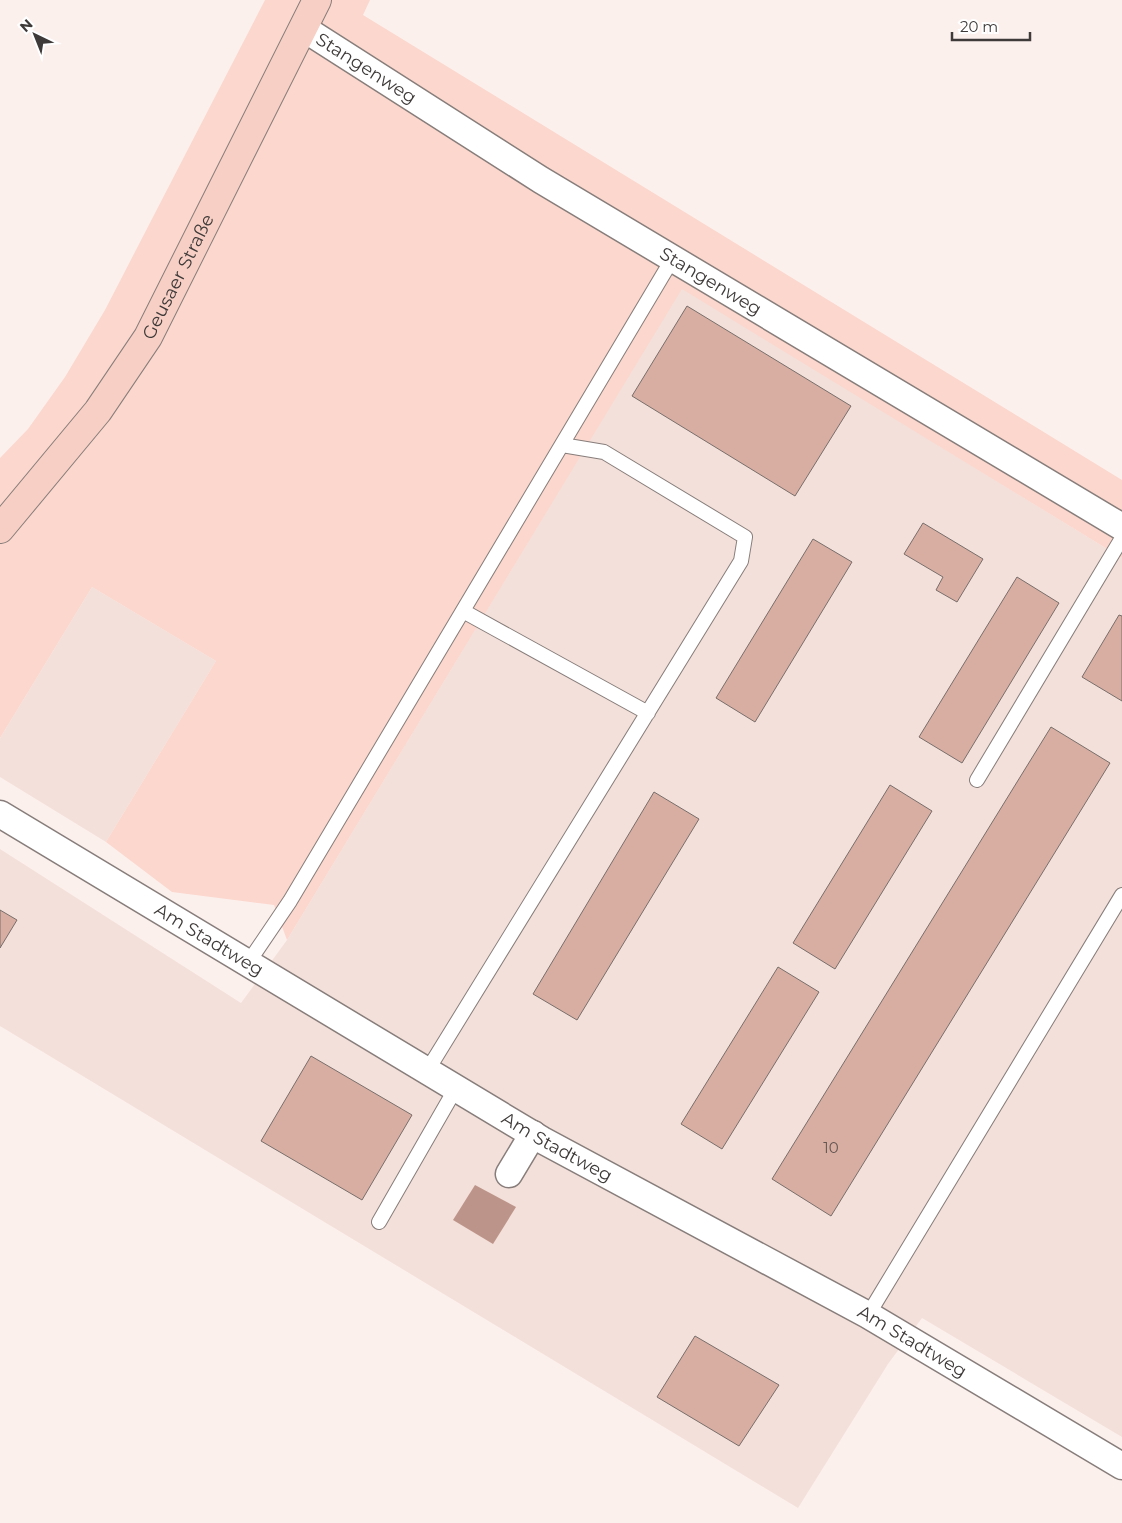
<svg xmlns="http://www.w3.org/2000/svg" width="1122" height="1523" viewBox="0 0 1122 1523" font-family="Montserrat,sans-serif">
  <rect width="100%" height="100%" fill="#fcf0ed"/>
  <path fill="#f3e0da" d="M 682,288 L 1122,558 L 1122,1437 L 922,1318 L 888,1364 L 798,1508 L 0,1026 L 0,849 L 241,1003 L 287,940 Z
    M 92,587 L 216,661 L 106,842 L 0,777 L 0,738 Z"/>
  <path fill="#fbd7ce" d="M 265,0 L 370,0 L 363,15 L 1122,480 L 1122,558 L 682,289 L 287,940 L 274,905 L 172,892 L 106,842 L 216,661 L 92,587 L 0,738 L 0,458 L 28,429 L 65,377 L 105,310 Z"/>
  <path fill="#bd9489" d="M 475,1185 L 516,1207 L 493,1244 L 453,1220 Z"/>
  <path fill="#d8aea2" stroke="#786e6b" d="M 687,306 L 851,406 L 795,496 L 632,396 Z
    M 923,523 L 983,559 L 957,602 L 936,590 L 943,577 L 904,554 Z
    M 813,539 L 852,562 L 755,722 L 716,698 Z
    M 1017,577 L 1059,603 L 962,763 L 919,737 Z
    M 1119,615 L 1122,616 L 1122,701 L 1082,677 Z
    M 1051,727 L 1110,763 L 831,1216 L 772,1179 Z
    M 890,785 L 932,811 L 835,969 L 793,943 Z
    M 654,792 L 699,819 L 577,1020 L 533,994 Z
    M 0,910 L 17,920 L 0,948 Z
    M 778,967 L 819,992 L 722,1149 L 681,1124 Z
    M 311,1056 L 412,1115 L 362,1200 L 261,1141 Z
    M 695,1336 L 779,1385 L 739,1446 L 657,1397 Z"/>
  <g fill="none" stroke-linecap="round" stroke-linejoin="round">
    <g stroke="#877d7a" stroke-width="16">
      <path id="lane" d="M 463,611 L 648,713
        M 977,780 L 1122,538
        M 248,963 L 290,901 L 673,258
        M 427,1071 L 741,561 L 745,537 L 604,452 L 562,445
        M 379,1222 L 456,1088
        M 868,1315 L 1122,895"/>
    </g>
    <g stroke="#877d7a" stroke-width="29">
      <g id="street">
        <path id="s1" d="M 303,28 L 541,180 L 1122,527"/>
        <path id="s2" d="M 0,814 L 542,1140 L 868,1315 L 1122,1466"/>
        <path d="M 509,1174 L 533,1134"/>
      </g>
    </g>
    <g stroke="#877d7a" stroke-width="30">
      <g id="secondary">
        <path id="s3" d="M 0,529 L 98,411 L 148,337 L 317,0"/>
      </g>
    </g>
    <use href="#lane" stroke="#fff" stroke-width="14"/>
    <use href="#street" stroke="#fff" stroke-width="26"/>
    <use href="#secondary" stroke="#f7cfc4" stroke-width="28"/>
  </g>
  <g text-anchor="middle" dominant-baseline="central" stroke-width="4" stroke-linejoin="round" paint-order="stroke">
    <g font-size="15" fill="#645753">
      <text x="831" y="1147">10</text>
    </g>
    <g font-size="18" fill="#3e3a39" stroke="#fff">
      <text stroke="none"><textPath href="#s1" startOffset="75">Stangenweg</textPath></text>
      <text stroke="none"><textPath href="#s3" startOffset="310">Geusaer Straße</textPath></text>
      <text stroke="none"><textPath href="#s1" startOffset="480">Stangenweg</textPath></text>
      <text stroke="none"><textPath href="#s2" startOffset="244">Am Stadtweg</textPath></text>
      <text stroke="none"><textPath href="#s2" startOffset="649">Am Stadtweg</textPath></text>
      <text stroke="none"><textPath href="#s2" startOffset="1054">Am Stadtweg</textPath></text>
    </g>
  </g>
  <g transform="translate(35 35) rotate(317)" stroke="#ffffff" stroke-width="4" paint-order="stroke">
  <path d="M0-4L9 19L0 12L-9 19Z" fill="#3e3a39"/>
  <text y="-8" font-size="14" font-weight="bold" text-anchor="middle" fill="#3e3a39">N</text>
  </g>
  <path d="M952 32v8h78v-8" fill="none" stroke="#3e3a39" stroke-width="2.5"/>
  <text x="960" y="32" font-size="15" fill="#3e3a39" stroke="#ffffff" stroke-width="4" paint-order="stroke">20 m</text>
</svg>
